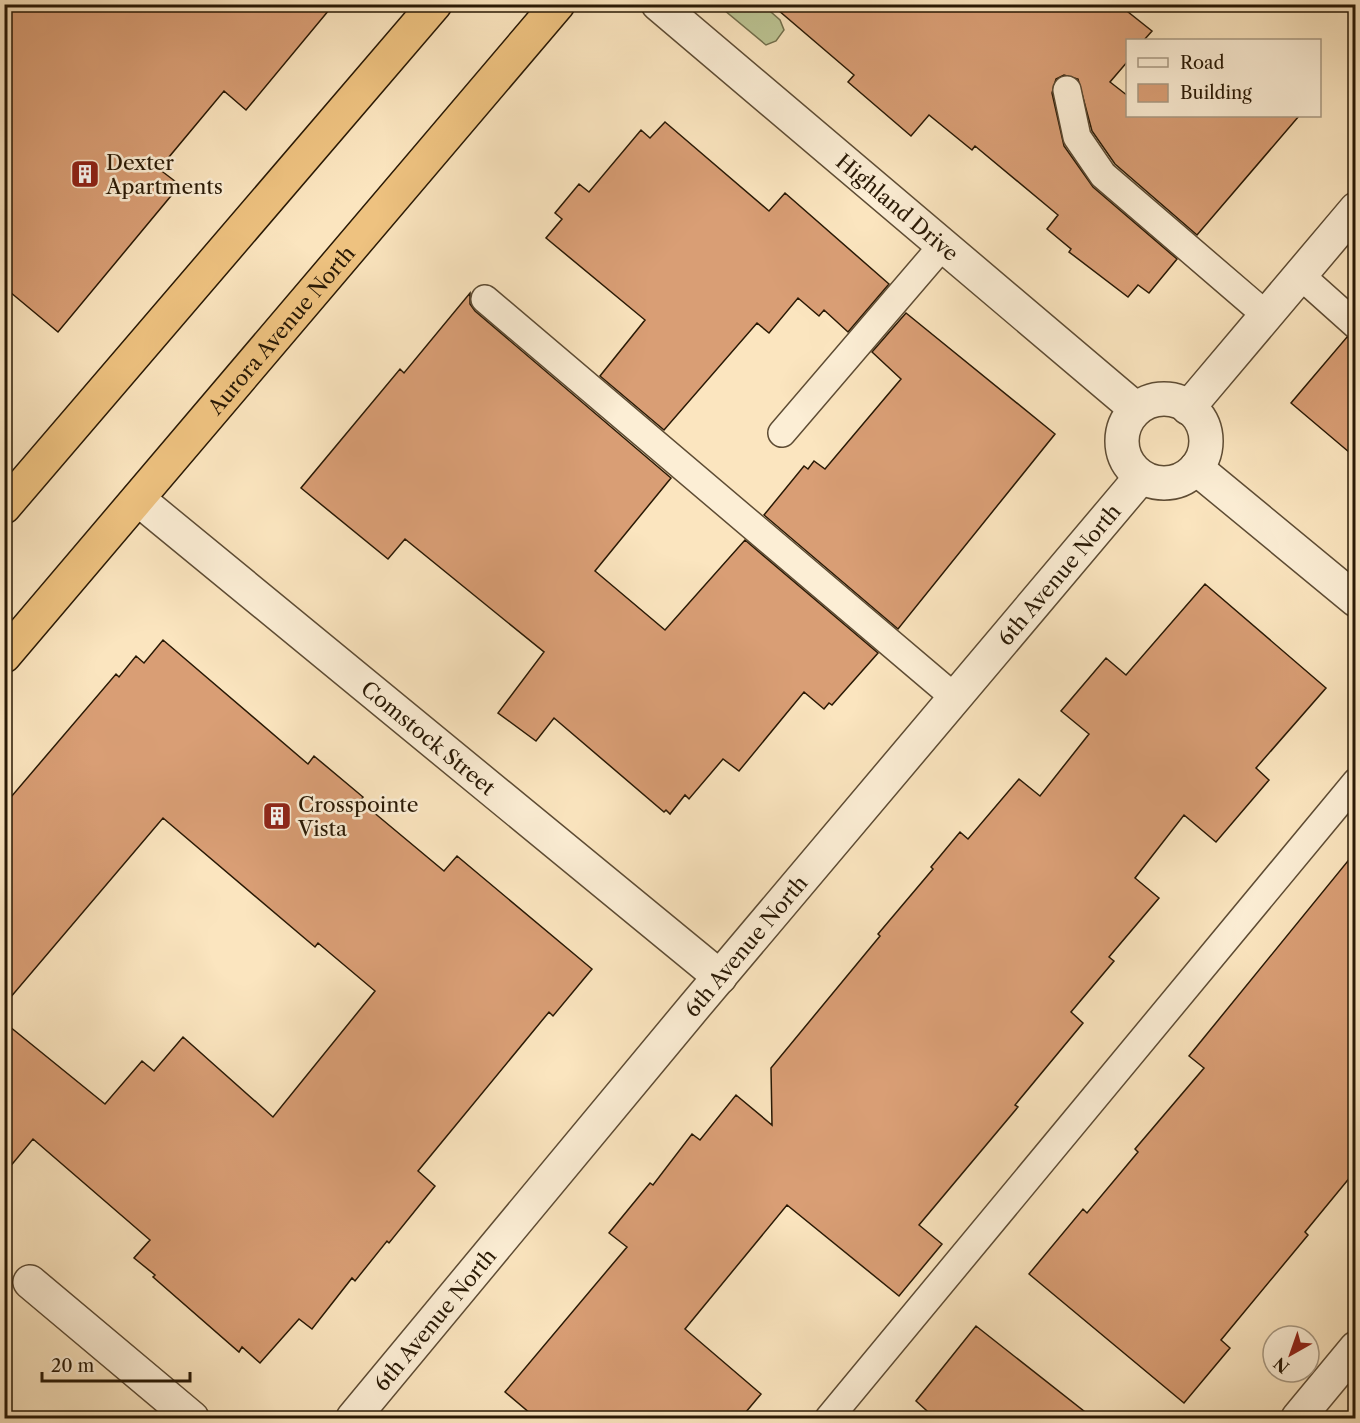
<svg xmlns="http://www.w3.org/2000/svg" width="1360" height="1423" viewBox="0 0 1360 1423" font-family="'Libre Caslon Text',serif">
  <rect width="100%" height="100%" fill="#fbe5bf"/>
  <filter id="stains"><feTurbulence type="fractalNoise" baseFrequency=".00333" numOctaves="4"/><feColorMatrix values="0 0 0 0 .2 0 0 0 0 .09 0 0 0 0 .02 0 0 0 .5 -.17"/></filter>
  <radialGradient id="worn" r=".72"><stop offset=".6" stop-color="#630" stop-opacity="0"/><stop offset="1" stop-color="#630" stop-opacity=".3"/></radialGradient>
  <path fill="#bcc594" stroke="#726f4c" stroke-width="1.5" d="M 718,5 L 763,5 L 780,20 L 784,30 L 776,41 L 766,45 Z"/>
  <path fill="#d99e75" stroke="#291905" stroke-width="1.5" d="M 4,4 L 334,4 L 246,110 L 224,91 L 159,169 L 180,185 L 58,332 L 4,287 Z
    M 771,4 L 1118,4 L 1152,31 L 1144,40 L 1128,40 L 1128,61 L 1110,82 L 1128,96 L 1128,116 L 1299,116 L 1197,235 L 1115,164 L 1092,131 L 1078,79 L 1064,75 L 1056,79 L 1052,93 L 1064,146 L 1093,187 L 1177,259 L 1149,293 L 1138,285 L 1128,297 L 1069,252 L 1071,249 L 1047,229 L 1058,215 L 975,146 L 972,150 L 929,115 L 911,136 L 848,82 L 854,75 Z
    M 665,122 L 769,211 L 785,193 L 889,284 L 848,332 L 824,310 L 819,316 L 798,298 L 769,333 L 757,323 L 664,430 L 600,376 L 645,320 L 546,238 L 562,219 L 555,213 L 579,184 L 589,192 L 641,130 L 650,138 Z
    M 470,293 L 470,304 L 475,311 L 671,478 L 595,571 L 665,630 L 745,540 L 878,653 L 832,705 L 829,703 L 824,709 L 804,692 L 739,771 L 723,759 L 689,799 L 685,795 L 670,814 L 666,810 L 664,812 L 554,718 L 536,741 L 498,713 L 544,652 L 405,539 L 388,559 L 301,488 L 400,369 L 404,373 Z
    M 906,313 L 1055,434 L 898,629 L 764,515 L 804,466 L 808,469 L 814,461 L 825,469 L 901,379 L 872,352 Z
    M 1347,337 L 1356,340 L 1356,458 L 1291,403 Z
    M 1205,584 L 1326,688 L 1256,768 L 1269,780 L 1216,842 L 1184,815 L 1135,878 L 1159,898 L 1109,957 L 1114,961 L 1071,1012 L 1083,1023 L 1015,1105 L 1018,1107 L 919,1225 L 942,1244 L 899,1296 L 787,1205 L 685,1329 L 761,1394 L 740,1419 L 537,1419 L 505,1392 L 627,1247 L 609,1233 L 650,1183 L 653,1185 L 692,1134 L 700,1140 L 736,1095 L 772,1125 L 771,1068 L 880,936 L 878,934 L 933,869 L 931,867 L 960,832 L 968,839 L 1019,779 L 1040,796 L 1089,734 L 1061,711 L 1106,658 L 1126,675 Z
    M 163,640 L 308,764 L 314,756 L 363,797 L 360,801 L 444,871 L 457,856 L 592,969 L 553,1016 L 549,1012 L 418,1171 L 435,1186 L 389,1243 L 387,1241 L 355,1281 L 352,1278 L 312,1329 L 299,1319 L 260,1363 L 242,1347 L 239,1352 L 153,1277 L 155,1275 L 134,1258 L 150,1240 L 33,1139 L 4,1174 L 4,1022 L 105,1104 L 142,1061 L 154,1071 L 183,1037 L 273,1117 L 375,991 L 318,943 L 315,947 L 163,818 L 4,1005 L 4,815 L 11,808 L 5,804 L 116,674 L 119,677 L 136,656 L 144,663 Z
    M 1356,851 L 1356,1170 L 1305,1232 L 1308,1235 L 1221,1340 L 1230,1348 L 1184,1403 L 1029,1274 L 1083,1209 L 1087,1213 L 1138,1152 L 1135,1149 L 1204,1068 L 1189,1056 Z
    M 976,1326 L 1094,1419 L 936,1419 L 916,1401 Z"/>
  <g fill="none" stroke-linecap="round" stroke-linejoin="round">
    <g stroke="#5e4c34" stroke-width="30">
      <path id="service" d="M 1067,90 L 1077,137 L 1103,175 L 1266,315
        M 1300,275 L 1356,325
        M 485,299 L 954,697
        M 782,433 L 943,245
        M 829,1418 L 1356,782"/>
    </g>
    <g stroke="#5e4c34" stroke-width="36">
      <g id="minor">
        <path id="s1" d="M 658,4 L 1136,409"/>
        <circle cx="1164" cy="441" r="42"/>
        <path d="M 1188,408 L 1356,209"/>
        <path d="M 1196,468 L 1356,600"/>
        <path id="s2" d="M 138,499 L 720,977"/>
        <path d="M 30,1282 L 192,1418"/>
        <path id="s3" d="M 353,1418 L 694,1007 L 1141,477"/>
      </g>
    </g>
    <g stroke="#5e4c34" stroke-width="36">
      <path id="tertiary" d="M 1298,1418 L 1356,1348"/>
    </g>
    <g stroke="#291905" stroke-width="36">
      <g id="trunk">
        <path d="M 4,507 L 435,4"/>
        <path id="s4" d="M 4,656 L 558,4"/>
      </g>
    </g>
    <use href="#service" stroke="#fceed5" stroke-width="27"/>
    <use href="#minor" stroke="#fceed5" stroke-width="33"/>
    <use href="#tertiary" stroke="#fceed5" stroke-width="33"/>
    <use href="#trunk" stroke="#eec280" stroke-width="33"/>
  </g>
  <defs>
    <g id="building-square" transform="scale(1.5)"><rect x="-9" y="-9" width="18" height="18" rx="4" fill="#8f2418" stroke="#fceed5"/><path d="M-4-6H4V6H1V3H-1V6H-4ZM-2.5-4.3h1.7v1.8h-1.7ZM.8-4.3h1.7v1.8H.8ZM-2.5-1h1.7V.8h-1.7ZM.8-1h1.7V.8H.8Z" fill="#fff"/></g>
  </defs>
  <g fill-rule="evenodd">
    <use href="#building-square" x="85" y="174"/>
    <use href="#building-square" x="277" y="816"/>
  </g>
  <g text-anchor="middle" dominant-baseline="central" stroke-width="5" stroke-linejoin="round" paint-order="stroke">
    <g font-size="21" fill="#291905" stroke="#fceed5" text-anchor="start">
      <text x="106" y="162">Dexter<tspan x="106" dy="24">Apartments</tspan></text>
      <text x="298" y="804">Crosspointe<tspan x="298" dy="24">Vista</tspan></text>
    </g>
    <g font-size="21" fill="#291905" stroke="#fceed5">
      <text stroke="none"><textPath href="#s1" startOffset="314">Highland Drive</textPath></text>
      <text stroke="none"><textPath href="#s4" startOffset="428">Aurora Avenue North</textPath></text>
      <text stroke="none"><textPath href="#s3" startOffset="1100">6th Avenue North</textPath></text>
      <text stroke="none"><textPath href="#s2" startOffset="376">Comstock Street</textPath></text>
      <text stroke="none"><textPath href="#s3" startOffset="614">6th Avenue North</textPath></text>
      <text stroke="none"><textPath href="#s3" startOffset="128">6th Avenue North</textPath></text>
    </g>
  </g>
  <rect width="1360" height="1423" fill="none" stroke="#fbe5bf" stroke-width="24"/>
  <rect x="6" y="6" width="1348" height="1411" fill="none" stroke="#291905" stroke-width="3"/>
  <rect x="12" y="12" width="1336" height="1399" fill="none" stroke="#291905" stroke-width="1.5"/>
  <rect x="1126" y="39" width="195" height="78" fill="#fceed5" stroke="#a89982" stroke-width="1.5"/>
  <rect x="1138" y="58" width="30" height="9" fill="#fceed5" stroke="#a89982" stroke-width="1.5"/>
  <text x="1180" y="69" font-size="18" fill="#291905">Road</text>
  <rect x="1138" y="84" width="30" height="18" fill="#d99e75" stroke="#a89982" stroke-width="1.5"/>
  <text x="1180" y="99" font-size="18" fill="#291905">Building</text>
  <g transform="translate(1291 1354) rotate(220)"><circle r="28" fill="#fceed5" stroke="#a89982" stroke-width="1.5"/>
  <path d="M0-4.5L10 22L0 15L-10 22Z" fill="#8f2418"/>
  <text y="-9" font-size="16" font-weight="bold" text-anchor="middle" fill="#291905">N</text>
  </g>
  <path d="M42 1372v9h148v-9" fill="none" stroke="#291905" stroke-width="3"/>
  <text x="51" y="1372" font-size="18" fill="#291905" stroke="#fceed5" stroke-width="4.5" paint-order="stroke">20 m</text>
  <rect width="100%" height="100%" filter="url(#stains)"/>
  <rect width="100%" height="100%" fill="url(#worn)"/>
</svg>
